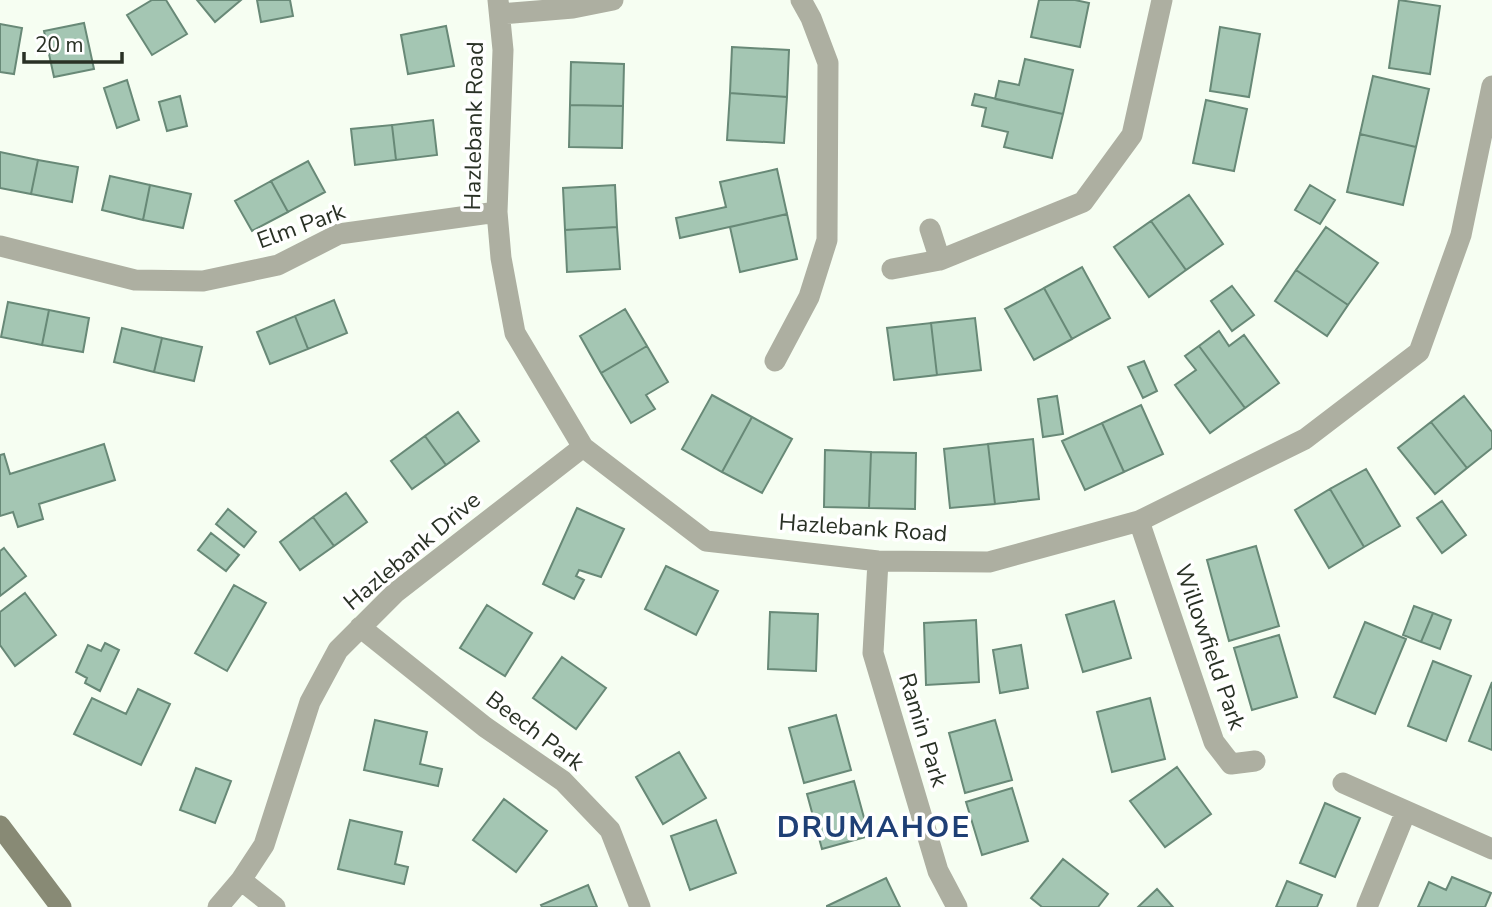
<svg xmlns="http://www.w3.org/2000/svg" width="1492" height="907" viewBox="0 0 1492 907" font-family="'Nunito Sans',sans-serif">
  <rect width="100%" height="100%" fill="#f6fef2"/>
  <path fill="#a4c6b3" stroke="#688977" stroke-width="2" d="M 152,0 L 166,0 L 187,34 L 152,55 L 127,15 Z
    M 197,0 L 241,0 L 215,22 Z
    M 257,0 L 290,0 L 293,16 L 261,22 Z
    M 1039,0 L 1075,0 L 1089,3 L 1080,47 L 1031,37 Z
    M 1399,0 L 1440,6 L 1430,74 L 1389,68 Z
    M 84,23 L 94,69 L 54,77 L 44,31 Z
    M 0,24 L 22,28 L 14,74 L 0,72 Z
    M 446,26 L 454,66 L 408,74 L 401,35 Z
    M 1220,27 L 1260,34 L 1249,97 L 1210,91 Z
    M 732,47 L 789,50 L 787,97 L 730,93 Z
    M 1025,59 L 1073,70 L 1063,114 L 995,99 L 999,81 L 1019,85 Z
    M 571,62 L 624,64 L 623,106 L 570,105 Z
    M 1373,76 L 1429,89 L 1416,147 L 1360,134 Z
    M 127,80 L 139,120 L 117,128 L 104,88 Z
    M 730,93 L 787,97 L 784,143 L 727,140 Z
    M 975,94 L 1063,114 L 1052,158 L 1004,147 L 1008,132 L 982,126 L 986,108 L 972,105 Z
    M 180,96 L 187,126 L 167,131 L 159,102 Z
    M 1206,100 L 1247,109 L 1234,171 L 1193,163 Z
    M 570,105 L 623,106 L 622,148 L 569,147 Z
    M 433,120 L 437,155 L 396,160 L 392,125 Z
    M 392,125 L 396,160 L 355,165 L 351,129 Z
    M 1360,134 L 1416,147 L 1403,205 L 1347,192 Z
    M 0,152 L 38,160 L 31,194 L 0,188 Z
    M 38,160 L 78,167 L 72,202 L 31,194 Z
    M 308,161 L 325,192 L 288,212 L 271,181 Z
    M 777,169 L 787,214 L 680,238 L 676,218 L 726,207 L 720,182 Z
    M 110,176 L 150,185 L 143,220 L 102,210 Z
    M 271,181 L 288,212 L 252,231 L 235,201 Z
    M 150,185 L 191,194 L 183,228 L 143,220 Z
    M 615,185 L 617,227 L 565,230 L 563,188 Z
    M 1310,185 L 1335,200 L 1320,224 L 1295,210 Z
    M 1189,195 L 1223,244 L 1186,270 L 1151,221 Z
    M 787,214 L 797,259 L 740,272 L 730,227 Z
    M 1151,221 L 1186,270 L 1149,297 L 1114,247 Z
    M 617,227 L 620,269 L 567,272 L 565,230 Z
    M 1326,227 L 1378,263 L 1348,305 L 1296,270 Z
    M 1082,267 L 1110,318 L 1072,339 L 1044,288 Z
    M 1296,270 L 1348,305 L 1327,336 L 1275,301 Z
    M 1232,286 L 1254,315 L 1232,331 L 1211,301 Z
    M 1044,288 L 1072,339 L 1034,360 L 1005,309 Z
    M 334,300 L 347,333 L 308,349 L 295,316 Z
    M 8,302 L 49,310 L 42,345 L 1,337 Z
    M 625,309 L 647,346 L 601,373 L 580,336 Z
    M 49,310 L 89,318 L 83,352 L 42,345 Z
    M 295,316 L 308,349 L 270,364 L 257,332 Z
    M 975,318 L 981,370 L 937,375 L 931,323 Z
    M 931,323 L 937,375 L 894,380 L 887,328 Z
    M 122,328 L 162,338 L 154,372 L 114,362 Z
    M 1219,331 L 1229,346 L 1244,335 L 1279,383 L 1245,408 L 1199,346 Z
    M 162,338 L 202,347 L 194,381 L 154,372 Z
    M 647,346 L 668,382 L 646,395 L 655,409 L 631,423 L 601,373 Z
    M 1199,346 L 1245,408 L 1210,433 L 1175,385 L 1196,370 L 1185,356 Z
    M 1144,361 L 1157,391 L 1143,398 L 1128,367 Z
    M 712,395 L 752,417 L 722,472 L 682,449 Z
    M 1057,396 L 1063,434 L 1043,437 L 1038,399 Z
    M 1464,396 L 1492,432 L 1492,448 L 1467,468 L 1431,422 Z
    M 1141,405 L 1163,454 L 1124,472 L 1102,423 Z
    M 458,412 L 479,441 L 446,465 L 425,436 Z
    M 752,417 L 792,439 L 762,493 L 722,472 Z
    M 1431,422 L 1467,468 L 1435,494 L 1398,448 Z
    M 1102,423 L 1124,472 L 1085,490 L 1062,441 Z
    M 425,436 L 446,465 L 412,489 L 391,461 Z
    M 1033,439 L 1039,499 L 995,504 L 988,444 Z
    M 104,444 L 115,480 L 39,504 L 43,519 L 18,527 L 13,512 L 0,516 L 0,455 L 4,454 L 10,474 Z
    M 988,444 L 995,504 L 950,508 L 944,449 Z
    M 825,450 L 871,452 L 869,508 L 824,507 Z
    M 871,452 L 916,453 L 915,509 L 869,508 Z
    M 1366,469 L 1400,526 L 1364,547 L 1330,489 Z
    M 1330,489 L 1364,547 L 1329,568 L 1295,510 Z
    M 346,493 L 367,522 L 334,546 L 313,517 Z
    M 1442,501 L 1466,535 L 1442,553 L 1417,518 Z
    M 577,508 L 624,529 L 601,577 L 579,570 L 576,576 L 584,580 L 574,599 L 543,584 Z
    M 228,509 L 256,532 L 244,547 L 216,524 Z
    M 313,517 L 334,546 L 300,570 L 280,542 Z
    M 211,533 L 239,555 L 226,571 L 198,550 Z
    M 1256,546 L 1279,626 L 1229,641 L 1207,560 Z
    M 4,548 L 26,576 L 0,596 L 0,551 Z
    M 666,566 L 718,591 L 696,635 L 645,609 Z
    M 234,585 L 266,603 L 227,671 L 195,653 Z
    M 25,593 L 56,635 L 15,666 L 0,645 L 0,612 Z
    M 1114,601 L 1131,658 L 1083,672 L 1066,615 Z
    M 487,605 L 532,633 L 505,676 L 460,648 Z
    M 1414,606 L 1433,613 L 1421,642 L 1403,635 Z
    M 770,612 L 818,614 L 816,671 L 768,669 Z
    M 1433,613 L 1451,620 L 1440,649 L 1421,642 Z
    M 976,620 L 979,682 L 926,685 L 924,623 Z
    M 1365,622 L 1406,639 L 1375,714 L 1334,697 Z
    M 1279,635 L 1297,697 L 1252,710 L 1234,648 Z
    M 105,643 L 119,650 L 100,691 L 85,683 L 87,678 L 76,672 L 88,645 L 101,651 Z
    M 1021,645 L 1028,688 L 1000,693 L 993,650 Z
    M 562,657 L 606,688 L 576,729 L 533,698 Z
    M 1433,661 L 1471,676 L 1446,741 L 1408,726 Z
    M 1492,682 L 1492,750 L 1469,741 Z
    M 138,689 L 170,704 L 141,765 L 74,734 L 92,698 L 126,714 Z
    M 1150,698 L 1165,759 L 1112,772 L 1097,712 Z
    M 836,715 L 851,770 L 804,783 L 789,728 Z
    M 375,720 L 427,732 L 420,764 L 442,769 L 438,786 L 364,770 Z
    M 995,720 L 1012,780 L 965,793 L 949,733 Z
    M 679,752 L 706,798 L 663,824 L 636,777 Z
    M 1177,767 L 1211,814 L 1165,847 L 1130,801 Z
    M 196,768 L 231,781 L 215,823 L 180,810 Z
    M 854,781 L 869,836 L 822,849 L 807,794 Z
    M 1012,788 L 1028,841 L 982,855 L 966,802 Z
    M 504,799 L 547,831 L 516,872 L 473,840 Z
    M 1325,803 L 1360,818 L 1335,877 L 1300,863 Z
    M 350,820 L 402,832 L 395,864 L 408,867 L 404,884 L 338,869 Z
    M 716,820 L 736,873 L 690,890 L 671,836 Z
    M 1063,859 L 1108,894 L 1098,907 L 1042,907 L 1031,898 Z
    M 1452,877 L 1491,893 L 1485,907 L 1418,907 L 1429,882 L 1446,890 Z
    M 886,878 L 900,907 L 827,907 L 827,906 Z
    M 1287,881 L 1322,895 L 1317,907 L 1276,907 Z
    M 588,885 L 597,907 L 542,907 L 541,905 Z
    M 1157,889 L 1173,907 L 1138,907 Z"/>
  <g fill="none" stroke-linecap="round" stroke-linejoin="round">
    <path stroke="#adafa1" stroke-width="21" d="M 498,0 L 503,50 L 497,212 L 501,258 L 515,333 L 583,447 L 706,541 L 878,561 L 989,562 L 1139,521 L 1305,439 L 1419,352 L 1461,235 L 1492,86
      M 500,14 L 573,8 L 613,0
      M 930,229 L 940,260
      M 0,246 L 135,280 L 203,281 L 278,265 L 339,234 L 497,212
      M 892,269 L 940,260 L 1083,202 L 1132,135 L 1162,0
      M 775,361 L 809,297 L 827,240 L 828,63 L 811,18 L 801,0
      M 1139,521 L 1214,742 L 1231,764 L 1255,761
      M 878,561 L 873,653 L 938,871 L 957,907
      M 360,627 L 485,727 L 563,781 L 610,830 L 640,907
      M 1343,783 L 1492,849
      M 241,880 L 275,907
      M 218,907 L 241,880 L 264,845 L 310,702 L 338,650 L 395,593 L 583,447
      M 1367,907 L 1406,811"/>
    <path stroke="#888a75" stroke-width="21" d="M 0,826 L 61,907"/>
  </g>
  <g text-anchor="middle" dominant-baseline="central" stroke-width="7" stroke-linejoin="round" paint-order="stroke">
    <g font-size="23" fill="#293125" stroke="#fff">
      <text transform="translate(474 126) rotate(-89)">Hazlebank Road</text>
      <text transform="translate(301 226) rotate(-20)">Elm Park</text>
      <text transform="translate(863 528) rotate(4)">Hazlebank Road</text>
      <text transform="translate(412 551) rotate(-40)">Hazlebank Drive</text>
      <text transform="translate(1210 647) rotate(71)">Willowfield Park</text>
      <text transform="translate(923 730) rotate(73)">Ramin Park</text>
      <text transform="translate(535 731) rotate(37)">Beech Park</text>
    </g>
    <g font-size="30" font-weight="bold" letter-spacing="2" fill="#1f3f75" stroke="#fff">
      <text x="874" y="827">DRUMAHOE</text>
    </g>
  </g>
  <path d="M24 52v10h98v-10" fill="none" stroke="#293125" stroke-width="3.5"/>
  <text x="35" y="52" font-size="21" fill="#293125" stroke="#ffffff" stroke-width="5" paint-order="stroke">20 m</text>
</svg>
